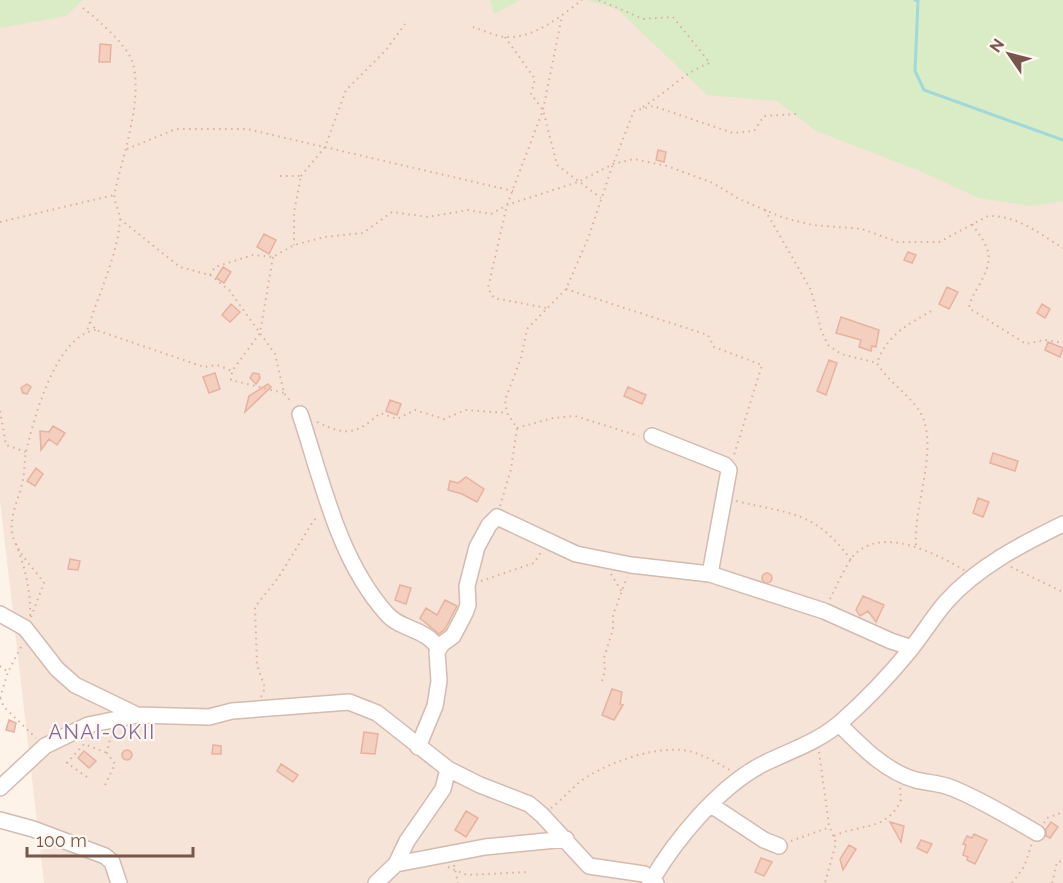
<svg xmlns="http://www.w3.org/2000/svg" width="1063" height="883" viewBox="0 0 1063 883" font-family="Raleway,sans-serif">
  <rect width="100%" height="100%" fill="#fdf3e9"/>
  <path fill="#f5e4d7" d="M 0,0 L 1063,0 L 1063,883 L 44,883 L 0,500 Z"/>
  <path fill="#daecc6" d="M 0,0 L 83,0 L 66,16 L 0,28 Z
    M 490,0 L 520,0 L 494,14 Z
    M 587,0 L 1063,0 L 1063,201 L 1031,206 L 979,198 L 920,171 L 816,131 L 777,101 L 707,95 L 617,9 Z"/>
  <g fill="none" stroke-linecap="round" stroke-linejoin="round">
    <path stroke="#a1d8da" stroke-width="3" d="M 915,0 L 918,1 L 915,71 L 924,90 L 1063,140"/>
  </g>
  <path fill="#f4cebf" stroke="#e7b29f" stroke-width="1.5" d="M 100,44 L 111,45 L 110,62 L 99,62 Z
    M 658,150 L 666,152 L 664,162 L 656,160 Z
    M 264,234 L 276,240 L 269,254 L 257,247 Z
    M 908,252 L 916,255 L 912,263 L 904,260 Z
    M 223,267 L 231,272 L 224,283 L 216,278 Z
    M 947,287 L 958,292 L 949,309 L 939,304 Z
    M 231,304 L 240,312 L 230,322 L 222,315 Z
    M 1042,304 L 1050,309 L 1045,318 L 1037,313 Z
    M 841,317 L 879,330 L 876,347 L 872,346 L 871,351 L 859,347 L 861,340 L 836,333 Z
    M 1048,342 L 1063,348 L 1060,357 L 1045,350 Z
    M 829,360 L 837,363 L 826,395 L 817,391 Z
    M 215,373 L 220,389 L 209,393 L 203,377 Z
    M 253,373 L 259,374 L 260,378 L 256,384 L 250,378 Z
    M 27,384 L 31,387 L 27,394 L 23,393 L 21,388 Z
    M 268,384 L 271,387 L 245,412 L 249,396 Z
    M 628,387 L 646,395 L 642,404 L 624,396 Z
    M 390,400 L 401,404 L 397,415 L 386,411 Z
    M 53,426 L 65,433 L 57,445 L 49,439 L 41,450 L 40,431 L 49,432 Z
    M 993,453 L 1018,461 L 1015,471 L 990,463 Z
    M 36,468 L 43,474 L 35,486 L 27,481 Z
    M 466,477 L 484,489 L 477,502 L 462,494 L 448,490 L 450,481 L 458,483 Z
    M 978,498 L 989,502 L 983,517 L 973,513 Z
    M 70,559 L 80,561 L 78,570 L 68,569 Z
    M762 578a5 5 0 1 1 10 0a5 5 0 1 1-10 0Z
    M 400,585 L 411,588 L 406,604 L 395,600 Z
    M 863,596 L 884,605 L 876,622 L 868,611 L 860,616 L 856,610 Z
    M 445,600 L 457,606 L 445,629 L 439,634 L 420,618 L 426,608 L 437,615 Z
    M 612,689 L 622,692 L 620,704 L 623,705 L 614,720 L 602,715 Z
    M 9,720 L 16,723 L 14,732 L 6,730 Z
    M 364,732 L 378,734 L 375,754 L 361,753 Z
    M 213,745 L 221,746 L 221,754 L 212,754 Z
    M122 755a5 5 0 1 1 10 0a5 5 0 1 1-10 0Z
    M 84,751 L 96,761 L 89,768 L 78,758 Z
    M 281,764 L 298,775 L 293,782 L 277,771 Z
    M 466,811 L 478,818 L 466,837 L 455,830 Z
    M 890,822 L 904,826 L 901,842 Z
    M 1051,822 L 1058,827 L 1050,838 L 1046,836 L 1046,829 Z
    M 974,834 L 987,840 L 975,864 L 967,860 L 968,857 L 963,855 L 966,845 L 963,844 L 967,836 L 972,838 Z
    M 921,840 L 932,844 L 927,853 L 917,848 Z
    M 849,845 L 856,849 L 843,870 L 840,859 Z
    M 761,858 L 772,862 L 764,876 L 755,872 Z"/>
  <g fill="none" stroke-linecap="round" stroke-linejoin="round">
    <g stroke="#d3bbb0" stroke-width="18">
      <path id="minor" d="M 300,414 C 322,480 338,559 386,613 C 400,630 426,628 438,648
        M 652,436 L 725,465 L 729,470 L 710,574
        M 0,614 L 25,628 L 57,669 L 75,685 L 137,715
        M 839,724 C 861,746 886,772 916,780 C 928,783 940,783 952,788 C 982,800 1009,817 1037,833
        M 418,747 L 435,706 L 439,681 L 437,652 L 442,644 L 453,636 L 465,613 L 468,605 L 467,586 L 477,547 L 489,525 L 497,517 L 576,554 L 631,565 L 710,574 L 824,611 L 891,641 L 912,648
        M 0,788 L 45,746 L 88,725 L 137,715 L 209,717 L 232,711 L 349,702 L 377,713 L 448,769 L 480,785 L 529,804 L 542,815 L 589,866 L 644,874 L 656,883
        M 711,805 L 764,840 L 779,846
        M 0,820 L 33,829 L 105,856 L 112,862 L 119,883
        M 396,864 L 407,841 L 443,789 L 448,769
        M 376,883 L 396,864 L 485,847 L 566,839
        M 650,883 C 675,840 720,785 765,763 C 792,750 818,742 841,722 C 866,700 889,676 910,650 C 923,634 933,617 946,602 C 977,567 1022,544 1063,524"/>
    </g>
    <path stroke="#d9b1a1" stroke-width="2" stroke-dasharray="1.5 4.5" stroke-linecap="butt" d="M 599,0 L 643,19 L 673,17 L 710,63 C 683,72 665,95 639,109
      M 83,8 C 98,20 126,44 132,61 C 144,96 123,156 115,191 C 112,201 121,211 120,222 C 116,260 98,295 87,331
      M 473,27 C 483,30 495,36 505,37 C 534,39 561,16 582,0
      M 505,37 L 535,79 L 531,94 L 543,110 L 557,165 L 601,198
      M 127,149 L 176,129 L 247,129 L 513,191
      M 280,176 L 301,176 L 294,212 L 294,245
      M 301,176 L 325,147 L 346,90 L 386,50 L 405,24
      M 765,210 L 811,290 L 821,330 L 828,345 L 841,354 L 877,363
      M 120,219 L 180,267 L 210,275 L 229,290 L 260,333 L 232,371 L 231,380 L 284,393
      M 0,222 L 114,195
      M 972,224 C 991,251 995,257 978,287 C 974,294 970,300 969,308 L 1026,344 L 1045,340 L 1063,343
      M 273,257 L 260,333 L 275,354 L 284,393 L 292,403
      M 210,275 L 215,267 L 253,255 L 273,257 L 294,245 L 325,237 L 363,233 L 392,212 L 428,217 L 468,210 L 491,214 L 507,205 L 578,182 L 613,164 L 634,159 L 667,166 L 713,183 L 739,199 L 784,218 L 813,225 L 862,229 L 898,242 L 939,242 L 988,216 C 1017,215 1040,234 1063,248
      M 566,289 L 708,335 L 714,347 L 762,365 L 734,455
      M 546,308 L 494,298 L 488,288 L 507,205 L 543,110 L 562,16
      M 90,322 L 96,330 L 204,367 L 217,365 L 232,371
      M 0,411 L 6,445 L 26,452
      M 317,422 C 346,436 356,435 380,413 L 397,419 L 415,410 L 444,419 L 466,410 L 507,413
      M 517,428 L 553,418 L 575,416 L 639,436
      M 736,501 C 791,514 815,511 851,560
      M 500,506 L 511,469 L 517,428 L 507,413 L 505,400 L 521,358 L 527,329 L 566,289 L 589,236 L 613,164 L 634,111 L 653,106 L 733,133 L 754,131 L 764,116 L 797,114
      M 16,544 C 25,568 31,590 30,617
      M 916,545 C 913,507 940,445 920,412 C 909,394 888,382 877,363 C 887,334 910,323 935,309
      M 1011,567 L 1063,592
      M 611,574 L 622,592
      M 481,581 L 534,563 L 541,552
      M 830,599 C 836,587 847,562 855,554 C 885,526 936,554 964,570
      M 31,617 L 44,583 C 35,570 17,552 13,537 C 8,518 18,502 22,484 C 25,473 24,462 26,452 C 34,418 56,335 96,330
      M 0,666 L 8,672
      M 602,681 L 605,670 L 604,658 L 613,629 L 613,615 L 627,577
      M 261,697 L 265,688 L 257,665 L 255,607 L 278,578 L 314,520 L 319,516
      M 0,698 L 8,672 L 22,645
      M 0,698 L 4,707 L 36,738
      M 819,752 L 829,825 L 836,843 L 825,883
      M 87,777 L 67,763 L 84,744 L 107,753
      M 105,785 L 115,764 L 107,753 L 111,734
      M 551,808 C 565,798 575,783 590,775 C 616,760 659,745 689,751 C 704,755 718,763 731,771
      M 1044,823 L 1047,818 L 1063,812
      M 834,836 C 861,823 886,832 901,800 L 900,787
      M 791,841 L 830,827
      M 454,865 L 458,883
      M 448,867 L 467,875 L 527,872
      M 1012,883 L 1024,867 L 1032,843
      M 1052,883 L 1057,862 L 1063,861"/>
    <use href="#minor" stroke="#fff" stroke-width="15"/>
  </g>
  <g text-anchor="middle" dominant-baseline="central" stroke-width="4.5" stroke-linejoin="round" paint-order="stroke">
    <g font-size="20" letter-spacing="1.5" fill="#84679c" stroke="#fff7f0">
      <text x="102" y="732">ANAI-OKII</text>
    </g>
  </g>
  <g transform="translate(1009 54) rotate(305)" stroke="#fff7f0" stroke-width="4.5" paint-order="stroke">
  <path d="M0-4.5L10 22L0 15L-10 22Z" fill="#79564b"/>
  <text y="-9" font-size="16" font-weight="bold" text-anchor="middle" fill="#79564b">N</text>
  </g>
  <path d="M27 847v9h166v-9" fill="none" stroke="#79564b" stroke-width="3"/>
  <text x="36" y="847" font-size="18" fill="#79564b" stroke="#fff7f0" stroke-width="4.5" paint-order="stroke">100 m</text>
</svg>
